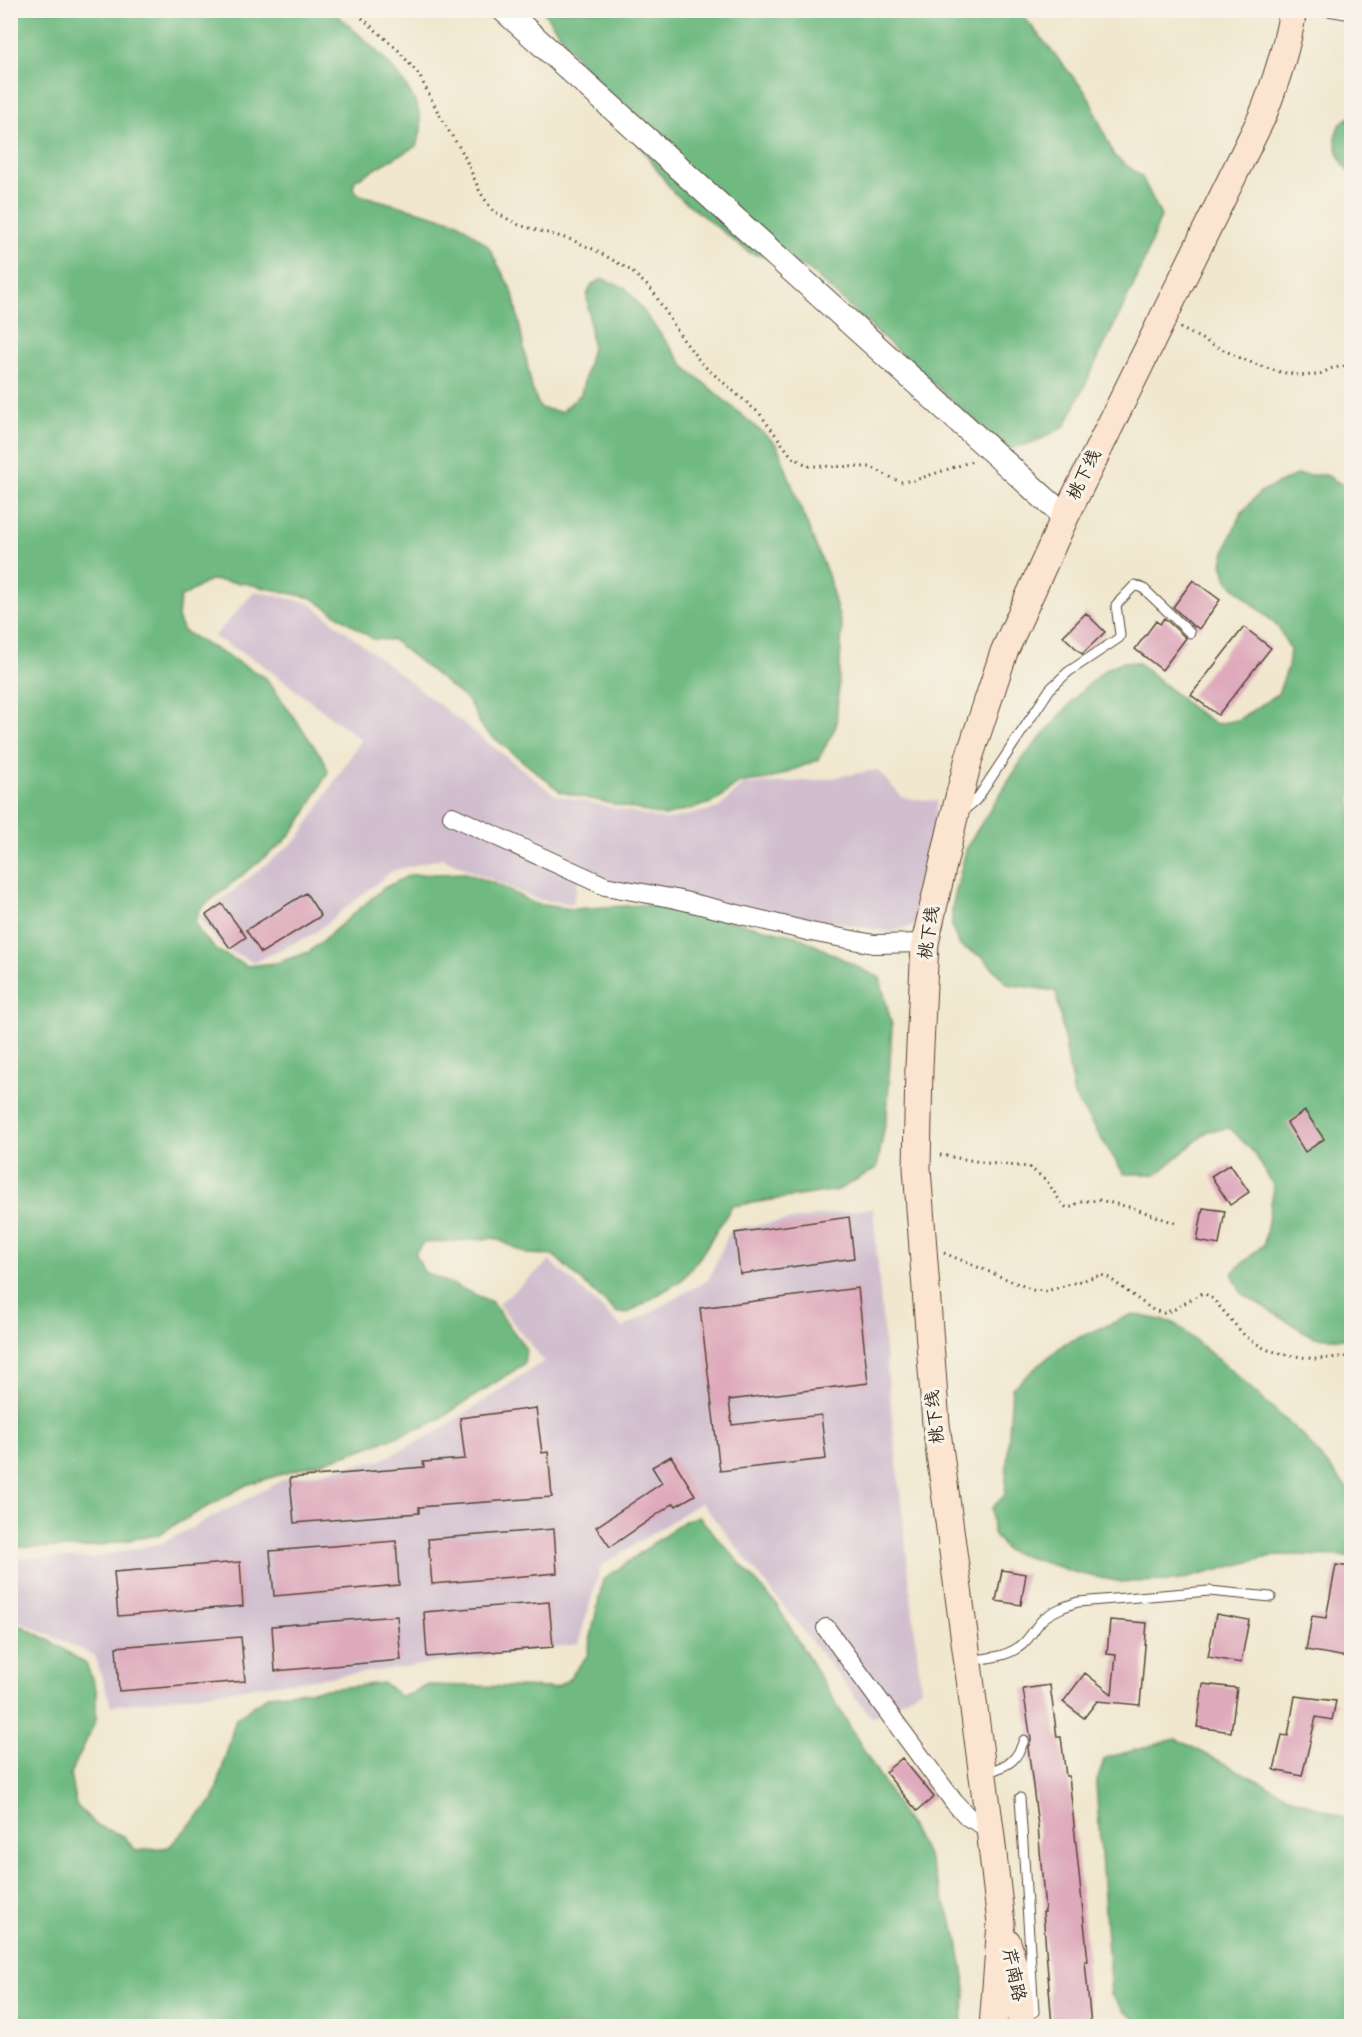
<svg xmlns="http://www.w3.org/2000/svg" width="1362" height="2037" viewBox="0 0 1362 2037" font-family="Kalam,'LXGW WenKai TC',sans-serif">
  <rect width="100%" height="100%" fill="#f7f3e8"/>
  <filter id="ink" filterUnits="userSpaceOnUse"><feTurbulence type="fractalNoise" baseFrequency=".0167" numOctaves="2"/><feDisplacementMap in="SourceGraphic" scale="12" xChannelSelector="R" yChannelSelector="G"/><feConvolveMatrix kernelMatrix="1 2 1 2 8 2 1 2 1" color-interpolation-filters="sRGB"/></filter>
  <filter id="wash" filterUnits="userSpaceOnUse"><feTurbulence type="fractalNoise" baseFrequency=".008" numOctaves="4" result="noise"/><feDisplacementMap in="SourceGraphic" scale="24" xChannelSelector="R" yChannelSelector="G"/><feGaussianBlur stdDeviation="1.35" result="paint"/><feColorMatrix in="noise" values="0 0 0 0 0 0 0 0 0 0 0 0 0 0 0 0 0 1.4 0 .05"/><feComposite in="paint" operator="in"/></filter>
  <g filter="url(#wash)">
    <rect width="100%" height="100%" fill="#f0e7ce"/>
    <path fill="#d0bdce" d="M 255,591 L 309,603 L 555,795 L 667,820 L 719,808 L 743,785 L 820,780 L 877,770 L 903,798 L 937,801 L 921,923 L 892,932 L 578,879 L 573,904 L 537,899 L 442,858 L 392,871 L 313,934 L 254,962 L 223,948 L 199,918 L 299,838 L 361,740 L 259,662 L 214,637 Z
      M 873,1208 L 884,1341 L 921,1689 L 872,1718 L 701,1502 L 601,1566 L 578,1644 L 111,1706 L 95,1656 L 11,1617 L 11,1558 L 91,1558 L 163,1543 L 285,1479 L 381,1460 L 437,1432 L 544,1361 L 498,1304 L 550,1261 L 623,1328 L 708,1280 L 731,1229 Z"/>
    <path fill="#6fba82" stroke="#557250" stroke-width="1.5" d="M 970,10 C 986,17 1002,11 1019,11 L 1087,94 L 1114,156 L 1142,177 L 1161,216 L 1139,274 L 1065,426 L 1037,441 L 1006,450 L 806,267 L 750,253 L 673,192 L 543,11 Z
      M 11,11 L 333,11 C 362,38 422,85 421,128 C 421,133 418,140 416,146 L 355,180 L 353,189 L 360,195 L 458,222 L 488,246 L 513,293 L 532,389 L 540,408 L 561,412 L 581,394 L 592,347 L 587,295 L 592,284 L 603,279 L 626,288 L 685,367 L 777,445 L 802,512 L 828,575 L 842,629 L 836,726 L 818,760 L 773,778 L 739,783 L 714,802 L 665,816 L 561,792 L 483,729 L 469,702 L 393,640 L 373,639 L 312,598 L 243,583 L 210,580 L 180,598 L 178,617 L 183,631 L 266,678 L 324,760 L 328,772 L 303,818 L 285,841 L 200,909 L 195,921 L 199,931 L 216,950 L 247,966 L 276,963 L 309,952 L 384,888 L 410,875 L 466,873 L 498,885 L 535,904 L 572,909 L 659,904 L 799,937 L 880,978 L 892,1026 L 887,1114 L 877,1168 L 838,1190 L 732,1206 L 700,1257 L 682,1280 L 627,1314 L 616,1312 L 553,1255 L 527,1254 L 495,1238 L 423,1243 L 415,1253 L 424,1272 L 492,1302 L 526,1349 L 524,1364 L 433,1423 L 349,1454 L 246,1485 L 157,1535 L 84,1548 L 11,1547 Z
      M 1351,117 L 1351,175 C 1338,160 1325,127 1351,117 Z
      M 1296,475 L 1326,475 L 1351,490 L 1351,1339 L 1313,1337 L 1241,1293 L 1232,1273 L 1264,1244 L 1274,1187 L 1255,1154 L 1230,1128 L 1208,1131 L 1157,1174 L 1124,1174 L 1074,1096 L 1056,991 L 1007,984 L 983,957 L 960,946 L 952,928 L 952,907 L 967,846 L 1024,757 L 1085,687 L 1106,669 L 1122,662 L 1139,663 L 1193,709 L 1216,724 L 1238,720 L 1278,694 L 1288,667 L 1290,649 L 1278,627 L 1227,580 L 1222,563 L 1227,545 L 1240,515 L 1260,492 Z
      M 1133,1314 L 1174,1323 L 1232,1371 L 1303,1436 L 1351,1493 L 1351,1556 L 1276,1555 L 1176,1581 L 1122,1582 L 1077,1573 L 1006,1550 L 993,1533 L 992,1508 L 1005,1495 L 1012,1388 L 1064,1344 Z
      M 699,1517 L 776,1604 L 927,1855 L 957,1936 L 966,1989 L 961,2026 L 11,2026 L 11,1620 L 52,1642 L 86,1664 L 96,1689 L 96,1720 L 70,1775 L 76,1805 L 96,1825 L 124,1836 L 136,1851 L 169,1847 L 214,1799 L 236,1718 L 269,1695 L 384,1683 L 400,1696 L 411,1694 L 425,1685 L 555,1688 L 568,1680 L 587,1656 L 603,1580 L 686,1520 Z
      M 1176,1739 L 1294,1799 L 1340,1816 L 1351,1824 L 1351,2026 L 1150,2026 L 1125,2012 L 1111,1995 L 1096,1784 L 1105,1758 Z"/>
    <g id="blocks">
      <path fill="#dea9bb" d="M 1193,580 L 1220,600 L 1199,629 L 1195,626 L 1194,627 L 1173,607 Z
        M 1086,613 L 1105,632 L 1082,654 L 1063,636 Z
        M 1164,618 L 1186,638 L 1162,670 L 1135,649 L 1156,621 L 1160,624 Z
        M 1244,627 L 1271,648 L 1218,715 L 1191,695 Z
        M 306,893 L 321,916 L 261,953 L 246,930 Z
        M 222,904 L 246,937 L 230,948 L 206,915 Z
        M 1305,1111 L 1324,1139 L 1305,1152 L 1287,1123 Z
        M 1230,1164 L 1249,1192 L 1230,1205 L 1211,1176 Z
        M 1203,1208 L 1225,1211 L 1219,1245 L 1197,1241 Z
        M 849,1217 L 854,1258 L 740,1274 L 735,1233 Z
        M 858,1288 L 868,1383 L 729,1400 L 732,1425 L 821,1415 L 826,1459 L 720,1471 L 700,1308 Z
        M 536,1408 L 542,1453 L 548,1452 L 552,1497 L 419,1507 L 419,1513 L 294,1523 L 290,1478 L 424,1467 L 423,1462 L 465,1459 L 460,1418 Z
        M 671,1456 L 695,1495 L 676,1506 L 674,1503 L 610,1547 L 596,1527 L 662,1483 L 652,1467 Z
        M 554,1529 L 557,1573 L 432,1584 L 428,1539 Z
        M 396,1541 L 399,1585 L 274,1596 L 270,1551 Z
        M 240,1562 L 243,1606 L 118,1616 L 114,1572 Z
        M 1336,1565 L 1352,1567 L 1352,1627 L 1346,1657 L 1306,1650 L 1312,1616 L 1326,1618 Z
        M 1002,1570 L 1026,1574 L 1021,1605 L 996,1601 Z
        M 549,1602 L 553,1647 L 427,1657 L 424,1612 Z
        M 1216,1614 L 1249,1620 L 1241,1663 L 1208,1657 Z
        M 397,1616 L 401,1660 L 275,1671 L 272,1626 Z
        M 1110,1620 L 1147,1623 L 1140,1705 L 1097,1701 L 1084,1718 L 1063,1702 L 1085,1673 L 1112,1694 L 1116,1655 L 1107,1654 Z
        M 241,1637 L 245,1681 L 119,1691 L 116,1647 Z
        M 1203,1684 L 1237,1688 L 1231,1732 L 1197,1727 Z
        M 1050,1685 L 1057,1737 L 1061,1737 L 1066,1776 L 1069,1776 L 1088,1961 L 1085,1961 L 1091,2026 L 1052,2026 L 1043,1912 L 1045,1912 L 1038,1826 L 1028,1747 L 1031,1740 L 1023,1689 Z
        M 1295,1696 L 1336,1701 L 1332,1720 L 1316,1717 L 1302,1776 L 1274,1770 L 1282,1735 L 1288,1736 Z
        M 902,1758 L 934,1797 L 917,1811 L 885,1772 Z"/>
    </g>
  </g>
  <g filter="url(#ink)">
    <use href="#blocks" fill-opacity="0" stroke="#564638" stroke-width="1.5"/>
    <g fill="none" stroke-linecap="round" stroke-linejoin="round">
      <g stroke="#564638" stroke-width="11">
        <path id="service" d="M 1322,10 L 1352,15
          M 963,811 L 976,800 L 983,790 L 1050,689 L 1068,672 L 1119,638 L 1120,635 L 1116,605 L 1135,585 L 1144,589 L 1190,633
          M 970,1661 C 987,1658 1005,1657 1019,1647 C 1030,1640 1035,1626 1044,1618 C 1054,1610 1066,1606 1078,1602 L 1209,1591 L 1271,1597
          M 985,1774 C 1007,1764 1015,1765 1024,1740
          M 1020,1798 L 1034,2012"/>
      </g>
      <g stroke="#564638" stroke-width="20">
        <path id="minor" d="M 452,816 L 605,886 L 676,899 L 811,932 L 874,944 L 925,943
          M 826,1628 L 954,1802 L 968,1817 L 990,1829"/>
      </g>
      <g stroke="#564638" stroke-width="26">
        <path id="tertiary" d="M 504,10 L 1065,517"/>
      </g>
      <g stroke="#564638" stroke-width="29">
        <path id="secondary" d="M 1007,1942 C 1015,1969 1021,1997 1021,2026
          M 993,2026 L 1001,1923 L 990,1829 L 936,1424 L 917,1168 L 919,1067 L 925,943 L 954,817 L 969,758 L 1004,652 L 1065,517 L 1262,117 C 1276,82 1287,48 1293,10"/>
      </g>
      <path stroke="#564638" stroke-width="3" stroke-dasharray="1.5 4.5" stroke-linecap="butt" d="M 353,10 L 398,50 L 419,75 L 443,122 L 463,153 L 480,192 L 493,211 L 519,225 L 572,240 L 595,250 L 630,270 L 652,290 L 682,338 L 702,364 L 760,414 L 792,457 L 809,466 L 871,467 L 900,482 L 915,480 L 973,461
        M 1180,328 C 1219,347 1271,379 1316,375 C 1322,374 1327,370 1333,368 C 1339,367 1346,366 1352,365
        M 940,1155 L 987,1163 L 1029,1167 L 1046,1180 L 1062,1204 L 1067,1208 L 1072,1207 L 1079,1202 L 1099,1200 L 1133,1208 L 1178,1224
        M 944,1253 L 1033,1290 L 1047,1291 L 1101,1275 L 1109,1278 L 1153,1310 L 1164,1313 L 1175,1309 L 1200,1294 L 1205,1294 L 1213,1299 L 1245,1336 L 1265,1349 L 1282,1354 L 1315,1359 L 1352,1356"/>
      <use href="#service" stroke="#fff" stroke-width="9"/>
      <use href="#minor" stroke="#fff" stroke-width="18"/>
      <use href="#tertiary" stroke="#fff" stroke-width="24"/>
      <use href="#secondary" stroke="#fce5d0" stroke-width="27"/>
    </g>
  </g>
  <g text-anchor="middle" dominant-baseline="central" stroke-width="6" stroke-linejoin="round" paint-order="stroke">
    <g font-size="18" fill="#3b2a1e" stroke="#f7f3e8">
      <text transform="translate(1085 475) rotate(-64)">桃下线</text>
      <text transform="translate(930 933) rotate(-81)">桃下线</text>
      <text transform="translate(936 1417) rotate(-96)">桃下线</text>
      <text transform="translate(1013 1975) rotate(78)">芹南路</text>
    </g>
  </g>
  <rect width="1362" height="2037" fill="none" stroke="#f7f3e8" stroke-width="36"/>
</svg>
